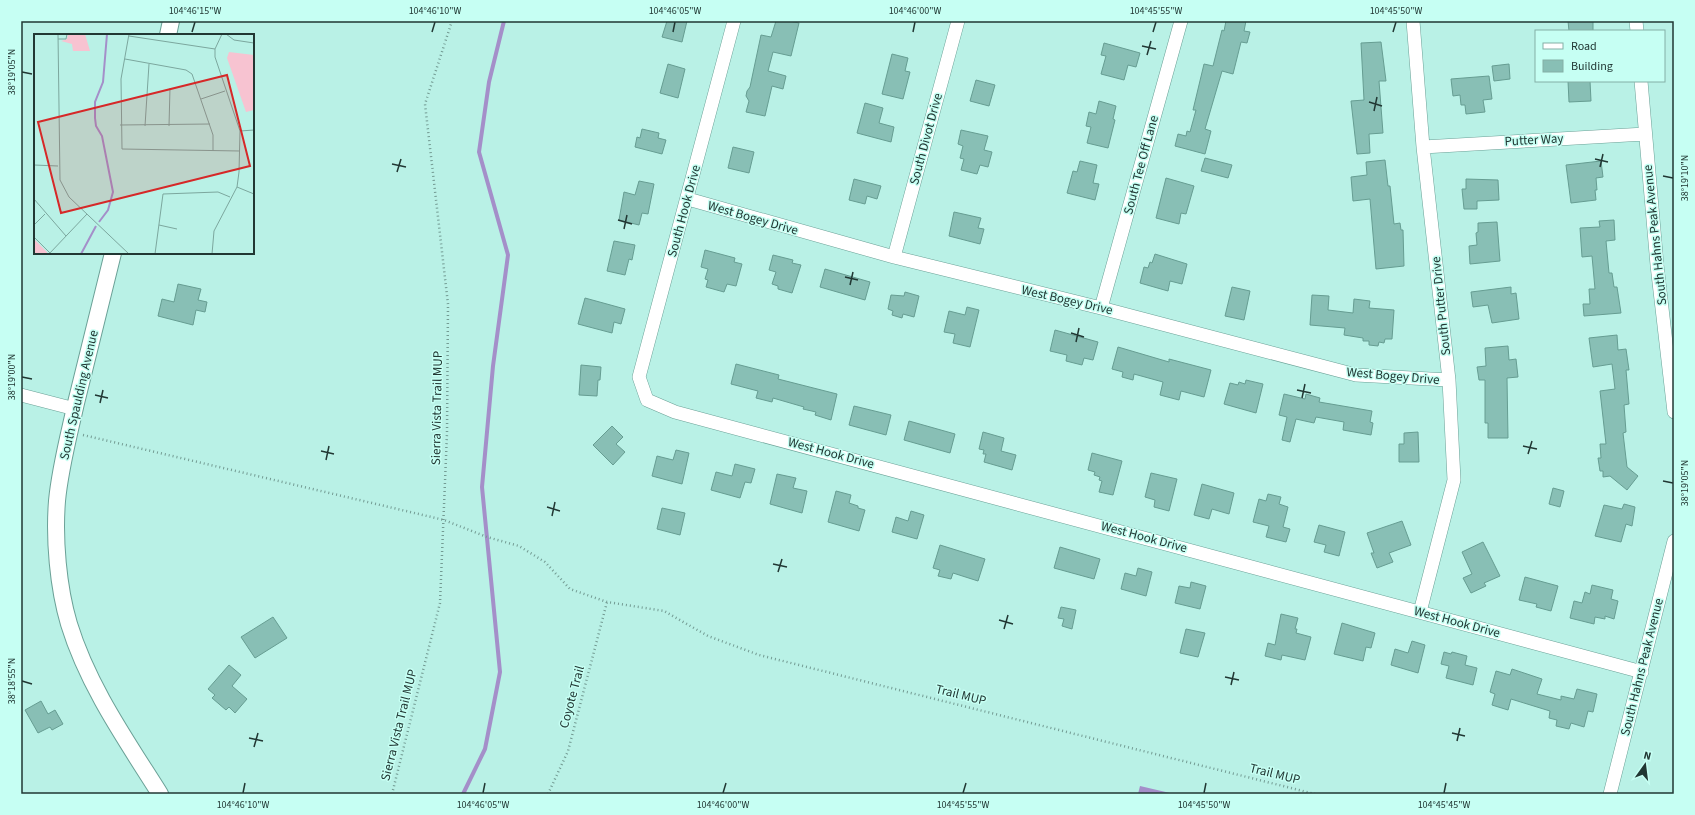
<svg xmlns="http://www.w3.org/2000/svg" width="1695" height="815" viewBox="0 0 1695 815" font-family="'Source Sans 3',sans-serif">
  <rect width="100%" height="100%" fill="#b9f1e6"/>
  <path fill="#a48fc9" d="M 1140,786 L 1170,793 L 1170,794 L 1138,794 Z"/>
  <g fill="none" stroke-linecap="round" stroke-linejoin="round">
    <path stroke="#a48fc9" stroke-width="4" d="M 463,794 L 485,749 L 500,672 L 482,487 L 493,366 L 508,255 L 479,152 L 489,82 L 504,21"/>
  </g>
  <path fill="#88bfb5" stroke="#669d92" d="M 667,21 L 687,21 L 682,42 L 662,37 Z
    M 776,21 L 789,21 L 799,23 L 791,56 L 773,52 L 768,71 L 786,76 L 783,89 L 772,86 L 765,116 L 746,112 L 749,101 L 746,96 L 747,91 L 750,87 L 761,35 L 771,37 Z
    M 1226,21 L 1246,21 L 1244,31 L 1250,32 L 1247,43 L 1241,42 L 1233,74 L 1222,71 L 1205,129 L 1211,131 L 1205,154 L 1175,146 L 1178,134 L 1186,136 L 1187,131 L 1190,132 L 1196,110 L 1193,110 L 1204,64 L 1213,66 L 1222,30 L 1224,31 Z
    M 1568,21 L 1593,21 L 1593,31 L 1569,31 Z
    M 1381,42 L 1386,81 L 1379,81 L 1383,133 L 1369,134 L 1370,153 L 1357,154 L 1351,101 L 1364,100 L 1361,43 Z
    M 1104,43 L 1140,53 L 1136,67 L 1128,65 L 1124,80 L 1101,74 L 1106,56 L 1101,55 Z
    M 892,54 L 908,58 L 905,71 L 910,72 L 903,99 L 882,94 Z
    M 668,64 L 685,69 L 678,98 L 660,93 Z
    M 1509,64 L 1510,79 L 1494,81 L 1492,66 Z
    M 1489,76 L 1492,99 L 1483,100 L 1485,112 L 1466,114 L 1465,105 L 1461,105 L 1460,95 L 1453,96 L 1451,79 Z
    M 976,80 L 995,85 L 989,106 L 970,101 Z
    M 1568,81 L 1590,81 L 1591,101 L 1569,102 Z
    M 1099,101 L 1116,106 L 1113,119 L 1115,120 L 1108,148 L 1087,143 L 1091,127 L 1086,126 L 1089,112 L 1096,114 Z
    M 865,103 L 883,108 L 879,123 L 894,127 L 891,142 L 857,133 Z
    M 642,129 L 659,133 L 658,138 L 666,140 L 662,154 L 635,147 L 637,137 L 640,138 Z
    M 961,130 L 988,136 L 984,150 L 992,152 L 988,167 L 980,165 L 977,174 L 961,170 L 964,159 L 960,158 L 963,146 L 958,144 Z
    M 733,147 L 754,152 L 749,173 L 728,168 Z
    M 1205,158 L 1232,165 L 1228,178 L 1201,171 Z
    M 1385,160 L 1388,186 L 1390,186 L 1394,224 L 1400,223 L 1401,230 L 1403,230 L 1404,266 L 1376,269 L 1370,199 L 1353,201 L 1351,177 L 1367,175 L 1366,162 Z
    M 1080,161 L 1097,165 L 1093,183 L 1099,184 L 1095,200 L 1067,193 L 1073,171 L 1077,172 Z
    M 1601,161 L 1603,177 L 1596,178 L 1597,190 L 1595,190 L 1596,200 L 1571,203 L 1566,165 Z
    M 1166,178 L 1194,186 L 1186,214 L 1181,213 L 1179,224 L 1156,218 Z
    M 854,179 L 881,186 L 877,199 L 867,196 L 865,204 L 849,200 Z
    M 1466,179 L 1498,180 L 1499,200 L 1477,201 L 1477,209 L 1464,209 L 1462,189 L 1466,189 Z
    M 639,181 L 654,184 L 648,214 L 642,213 L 639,225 L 619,220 L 624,192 L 635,195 Z
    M 954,212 L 981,218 L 978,228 L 984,229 L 980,244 L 949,236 Z
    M 1614,220 L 1615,240 L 1606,241 L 1609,273 L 1612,273 L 1614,287 L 1617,287 L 1621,313 L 1584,316 L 1583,304 L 1590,304 L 1589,289 L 1595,289 L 1592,256 L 1582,257 L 1580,228 L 1600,227 L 1599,221 Z
    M 1497,222 L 1500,261 L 1470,264 L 1469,246 L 1477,245 L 1476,233 L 1478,232 L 1478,223 Z
    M 614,241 L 635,245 L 632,260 L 629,259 L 625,275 L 607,271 Z
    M 705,250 L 735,258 L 734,262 L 742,264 L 736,286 L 727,284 L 724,292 L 706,287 L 708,280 L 705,279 L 708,269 L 701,267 Z
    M 1155,254 L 1187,264 L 1182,284 L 1170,281 L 1168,291 L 1140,283 L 1144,267 L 1148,268 L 1150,262 L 1152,263 Z
    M 773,255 L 793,260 L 792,263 L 801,265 L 792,293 L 778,289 L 778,286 L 772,284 L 776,272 L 769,270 Z
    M 825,269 L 870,282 L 865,300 L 820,287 Z
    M 178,284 L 201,289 L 198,300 L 207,302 L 205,312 L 196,310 L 193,325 L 158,316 L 162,299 L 174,302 Z
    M 1232,287 L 1250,291 L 1244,320 L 1225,316 Z
    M 1511,287 L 1511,294 L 1516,293 L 1519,319 L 1492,323 L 1488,305 L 1473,307 L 1471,292 Z
    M 905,292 L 919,296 L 914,317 L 903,314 L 902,318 L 892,315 L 893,311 L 888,309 L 891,295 L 904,296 Z
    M 1312,295 L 1329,296 L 1328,310 L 1353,313 L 1354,299 L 1370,301 L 1369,308 L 1394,310 L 1392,339 L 1385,339 L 1384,343 L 1379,342 L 1378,346 L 1369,345 L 1369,341 L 1363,341 L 1363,338 L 1344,335 L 1345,328 L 1310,325 Z
    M 585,298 L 625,309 L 621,324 L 614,322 L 612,333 L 578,324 Z
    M 967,307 L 979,310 L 970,347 L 953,343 L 955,334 L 944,332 L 949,311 L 965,315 Z
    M 1055,330 L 1098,342 L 1093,360 L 1084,358 L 1082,365 L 1066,361 L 1067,355 L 1050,351 Z
    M 1617,335 L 1618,350 L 1626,349 L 1629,370 L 1626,370 L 1629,404 L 1624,405 L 1626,432 L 1623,433 L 1627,467 L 1638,476 L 1627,490 L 1610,476 L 1603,477 L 1603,471 L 1600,471 L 1598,458 L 1601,458 L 1600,444 L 1606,444 L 1600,391 L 1615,389 L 1612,364 L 1593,367 L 1589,338 Z
    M 1508,346 L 1509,360 L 1516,359 L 1518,377 L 1507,378 L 1508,438 L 1488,438 L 1488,423 L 1485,423 L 1485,380 L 1479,380 L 1477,367 L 1486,366 L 1485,348 Z
    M 1118,347 L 1169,362 L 1169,359 L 1211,370 L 1204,397 L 1181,391 L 1179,400 L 1160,395 L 1163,382 L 1134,374 L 1133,380 L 1122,377 L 1123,372 L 1112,369 Z
    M 736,364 L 779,375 L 778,379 L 837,394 L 831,420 L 815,415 L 816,412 L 803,409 L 804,407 L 773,398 L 772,402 L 756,398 L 758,391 L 731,384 Z
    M 581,365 L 601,367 L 600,380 L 598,380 L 597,396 L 579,395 Z
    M 1246,380 L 1263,384 L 1256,413 L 1224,404 L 1230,383 L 1238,385 L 1239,382 L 1245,384 Z
    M 1284,394 L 1305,399 L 1306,394 L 1320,398 L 1319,402 L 1372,411 L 1370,422 L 1373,423 L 1371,435 L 1343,430 L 1344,422 L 1316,417 L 1314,423 L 1296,419 L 1290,442 L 1282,440 L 1287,417 L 1279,415 Z
    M 854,406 L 891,415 L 886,435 L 849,425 Z
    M 909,421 L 955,434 L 950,453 L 904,440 Z
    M 612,426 L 623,437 L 616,444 L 625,452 L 613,465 L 593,445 Z
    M 983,432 L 1004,438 L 1001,451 L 1016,455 L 1012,470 L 984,462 L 986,454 L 983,454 L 984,450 L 979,449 Z
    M 1418,432 L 1419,462 L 1399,462 L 1399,444 L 1404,444 L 1404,433 Z
    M 676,450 L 689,453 L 682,484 L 652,476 L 657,456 L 673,460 Z
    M 1092,453 L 1122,461 L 1113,495 L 1099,492 L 1102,481 L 1099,480 L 1100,477 L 1094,475 L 1095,472 L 1088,470 Z
    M 735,464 L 755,469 L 751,483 L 745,482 L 740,498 L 711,490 L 716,472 L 732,476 Z
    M 1151,473 L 1177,479 L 1169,511 L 1154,507 L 1155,500 L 1145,497 Z
    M 777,474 L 796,478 L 793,488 L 807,491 L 802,513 L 770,504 Z
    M 1202,484 L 1234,493 L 1229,514 L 1212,509 L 1209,519 L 1194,515 Z
    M 1553,488 L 1564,491 L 1560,507 L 1549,504 Z
    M 836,491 L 851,495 L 849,503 L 858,506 L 858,508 L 865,510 L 859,531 L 828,522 Z
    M 1268,494 L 1281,497 L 1279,504 L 1288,507 L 1283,527 L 1290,529 L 1286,542 L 1266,537 L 1269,526 L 1253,522 L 1259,499 L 1266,501 Z
    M 1624,504 L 1635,507 L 1632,526 L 1626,524 L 1621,542 L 1595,536 L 1604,505 L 1622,509 Z
    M 662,508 L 685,513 L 680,535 L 657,529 Z
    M 911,511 L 924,515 L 917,539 L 892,532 L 896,517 L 908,521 Z
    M 1402,521 L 1411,545 L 1389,553 L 1393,562 L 1377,568 L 1371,553 L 1374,553 L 1367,533 Z
    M 1319,525 L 1345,532 L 1339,556 L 1324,552 L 1326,545 L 1314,542 Z
    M 1483,542 L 1500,576 L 1484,583 L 1486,586 L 1471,593 L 1463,578 L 1472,574 L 1462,552 Z
    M 940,545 L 985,559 L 978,581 L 953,573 L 951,579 L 938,576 L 940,570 L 933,568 Z
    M 1060,547 L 1100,559 L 1094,579 L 1054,568 Z
    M 1138,568 L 1152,572 L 1146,596 L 1121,589 L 1125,573 L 1136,576 Z
    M 1525,577 L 1558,586 L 1551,611 L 1536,607 L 1537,604 L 1519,600 Z
    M 1191,582 L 1206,586 L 1200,609 L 1175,603 L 1179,586 L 1190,588 Z
    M 1592,585 L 1613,590 L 1611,599 L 1618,601 L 1614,619 L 1605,616 L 1605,619 L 1595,617 L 1594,624 L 1570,618 L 1574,601 L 1582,603 L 1585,592 L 1590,594 Z
    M 1061,607 L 1076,610 L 1072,629 L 1062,626 L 1064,619 L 1058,618 Z
    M 1281,614 L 1298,618 L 1295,629 L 1297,629 L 1296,633 L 1311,637 L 1305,660 L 1282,655 L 1281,660 L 1265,656 L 1268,643 L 1275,645 Z
    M 273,617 L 287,638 L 255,658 L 241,637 Z
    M 1342,623 L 1375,633 L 1371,648 L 1366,647 L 1363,661 L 1334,654 Z
    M 1186,629 L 1205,633 L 1198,657 L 1180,653 Z
    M 1412,641 L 1425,645 L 1418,673 L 1391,665 L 1395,649 L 1408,653 Z
    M 1444,652 L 1451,654 L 1452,652 L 1467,656 L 1465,665 L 1477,668 L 1473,685 L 1446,678 L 1449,666 L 1441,664 Z
    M 229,665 L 241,675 L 232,686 L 247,699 L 235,713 L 229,707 L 226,710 L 212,698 L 215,695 L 208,689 Z
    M 1512,669 L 1542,679 L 1537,694 L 1561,700 L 1561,696 L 1574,699 L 1577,689 L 1597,694 L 1593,712 L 1588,711 L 1584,727 L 1571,723 L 1569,729 L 1556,726 L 1557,720 L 1549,718 L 1550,711 L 1511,699 L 1508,710 L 1492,705 L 1495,694 L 1490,692 L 1496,671 L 1510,675 Z
    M 41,701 L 48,714 L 55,710 L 63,724 L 52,730 L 50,727 L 38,733 L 25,710 Z"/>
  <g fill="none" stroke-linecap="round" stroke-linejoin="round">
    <g stroke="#6ba197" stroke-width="14">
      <path id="minor" d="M 734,21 L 639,377 L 647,400 L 675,412 L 1642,672
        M 1413,21 L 1423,147 L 1449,380 L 1454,480 L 1420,612
        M 1636,21 L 1637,31
        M 1641,81 L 1657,265 L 1674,412
        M 1423,147 L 1645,134
        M 688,199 L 894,257 L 1101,308 L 1356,375 L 1449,380
        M 894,257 L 958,21
        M 1101,308 L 1181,21
        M 21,395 L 75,409
        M 1610,794 L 1674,541"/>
    </g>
    <g stroke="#6ba197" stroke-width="18">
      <path id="tertiary" d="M 168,35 L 171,21
        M 113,253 C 101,303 88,353 76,403 C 69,435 60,468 57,501 C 54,539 58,587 69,624 C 88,686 126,740 160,794"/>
    </g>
    <path stroke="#739b93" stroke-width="2.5" stroke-dasharray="1 3" stroke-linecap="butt" d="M 83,435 L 444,520 L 487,537 L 519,546 L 545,562 L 570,589 L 607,602 L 664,611 L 708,636 L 759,655 L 1315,794
      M 392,794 L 440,603 L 447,433 L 448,304 L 425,104 L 452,21
      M 548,794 L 568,751 L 607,602"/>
    <use href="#minor" stroke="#fff" stroke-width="13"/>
    <use href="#tertiary" stroke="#fff" stroke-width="16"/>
  </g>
  <path fill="none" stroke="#213733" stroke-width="1.5" d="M 192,32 L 195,22M 432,32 L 435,22M 673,32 L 675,22M 913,32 L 915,22M 1153,32 L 1156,22M 1393,32 L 1396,22M 1142,46 L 1156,49M 1147,55 L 1151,41M 22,72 L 32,74M 1369,102 L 1382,106M 1374,111 L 1377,97M 1595,159 L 1608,162M 392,164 L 406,167M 1600,167 L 1603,154M 397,172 L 401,159M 1663,176 L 1673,178M 618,220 L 632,224M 624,229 L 627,215M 845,277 L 858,280M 850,285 L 853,272M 1071,333 L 1084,337M 1076,342 L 1079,328M 22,377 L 32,379M 1297,390 L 1311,393M 95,395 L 108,398M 1302,398 L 1305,384M 100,403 L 103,390M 1523,446 L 1537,449M 321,451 L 334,454M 1528,454 L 1532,441M 326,460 L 329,446M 1663,481 L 1673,483M 547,507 L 560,511M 552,516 L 555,502M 773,564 L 787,567M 778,572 L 782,559M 999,620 L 1013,624M 1004,629 L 1008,615M 1225,677 L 1239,680M 22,681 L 32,684M 1231,685 L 1234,672M 1452,733 L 1465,736M 249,738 L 263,741M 1457,741 L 1460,728M 254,747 L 258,733M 243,793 L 245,783M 483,793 L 485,783M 723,793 L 726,783M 963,793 L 966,783M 1204,793 L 1206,783M 1444,793 L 1446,783"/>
  <g text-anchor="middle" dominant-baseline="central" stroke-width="3" stroke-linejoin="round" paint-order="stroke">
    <g font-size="13" fill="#213733" stroke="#c6fff3">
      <text transform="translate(926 139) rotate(-75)">South Divot Drive</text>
      <text transform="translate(1534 140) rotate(-3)">Putter Way</text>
      <text transform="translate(1141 165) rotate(-75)">South Tee Off Lane</text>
      <text transform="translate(684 211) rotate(-75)">South Hook Drive</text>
      <text transform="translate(753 218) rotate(16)">West Bogey Drive</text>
      <text transform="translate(1655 235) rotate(-96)">South Hahns Peak Avenue</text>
      <text transform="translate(1067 300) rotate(13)">West Bogey Drive</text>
      <text transform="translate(1441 306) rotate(-96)">South Putter Drive</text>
      <text transform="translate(1393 376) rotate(5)">West Bogey Drive</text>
      <text transform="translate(79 395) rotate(-77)">South Spaulding Avenue</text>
      <text transform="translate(437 408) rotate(-89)">Sierra Vista Trail MUP</text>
      <text transform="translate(831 453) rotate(15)">West Hook Drive</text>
      <text transform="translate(1144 537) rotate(15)">West Hook Drive</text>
      <text transform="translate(1457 622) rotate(15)">West Hook Drive</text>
      <text transform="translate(1642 667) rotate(-76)">South Hahns Peak Avenue</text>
      <text transform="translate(961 695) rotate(14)">Trail MUP</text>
      <text transform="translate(572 697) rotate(-75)">Coyote Trail</text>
      <text transform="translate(399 725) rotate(-76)">Sierra Vista Trail MUP</text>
      <text transform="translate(1275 774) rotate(14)">Trail MUP</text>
    </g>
  </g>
  <g transform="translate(34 34)">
    <rect width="220" height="220" fill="#b9f1e6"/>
    <path d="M 34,0 L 51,0 L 56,17 L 39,17 L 38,10 L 27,7 L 33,5 ZM 195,18 L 220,21 L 220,76 L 212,78 L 193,24 ZM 0,205 L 13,218 L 13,220 L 0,220 Z" fill="#f7c3d1"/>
    <path fill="none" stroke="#a48fc9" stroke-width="2" d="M 65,188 L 74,176 L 79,158 L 68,102 L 62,92 L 61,84 L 61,68 L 69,48 L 73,0M 47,220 L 62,192"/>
    <path fill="none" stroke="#7ca79e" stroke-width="1" d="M 24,0 L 26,146 L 35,163 L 95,220M 95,0 L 87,45 L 88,115 L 206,117M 192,0 L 200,6 L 220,9M 95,2 L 181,15M 24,5 L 32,5 L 33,0M 91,25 L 152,36 L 158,40 L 179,101 L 179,117M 167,65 L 191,57M 86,91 L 176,90M 111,92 L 115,30M 135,92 L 136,54M 206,97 L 220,96M 0,131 L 24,132M 203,153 L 220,160M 0,165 L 32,202M 0,191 L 11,180M 125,191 L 143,195M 0,203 L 16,219M 15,220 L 53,180M 121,220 L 129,160 L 184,158 L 196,163M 178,220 L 180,197 L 203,153 L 205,138 L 206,97 L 181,23 L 181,15 L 188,0"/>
    <path fill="#d62828" fill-opacity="0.15" stroke="#d62828" stroke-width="2" d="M 193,41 L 216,132 L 27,179 L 4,88 Z"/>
    <rect width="220" height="220" fill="none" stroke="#213733" stroke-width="2"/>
  </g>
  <rect width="1695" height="815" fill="none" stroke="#c6fff3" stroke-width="44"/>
  <rect x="1535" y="30" width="130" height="52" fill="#c6fff3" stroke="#84afa6"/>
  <rect x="1543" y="43" width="20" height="6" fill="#ffffff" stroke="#84afa6"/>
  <text x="1571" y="50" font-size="12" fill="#213733">Road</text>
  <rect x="1543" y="60" width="20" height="12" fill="#88bfb5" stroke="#84afa6"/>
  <text x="1571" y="70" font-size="12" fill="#213733">Building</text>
  <g transform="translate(1645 765) rotate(14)" stroke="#c6fff3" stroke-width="3" paint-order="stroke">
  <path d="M0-3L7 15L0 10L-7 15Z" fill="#213733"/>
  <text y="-6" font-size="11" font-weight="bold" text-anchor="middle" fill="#213733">N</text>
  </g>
  <rect x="22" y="22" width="1651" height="771" fill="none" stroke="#213733" stroke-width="1.5"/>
  <g font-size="10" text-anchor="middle" fill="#213733">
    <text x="195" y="14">104°46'15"W</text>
    <text x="435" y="14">104°46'10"W</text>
    <text x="675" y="14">104°46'05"W</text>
    <text x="915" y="14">104°46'00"W</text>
    <text x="1156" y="14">104°45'55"W</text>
    <text x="1396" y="14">104°45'50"W</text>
    <text transform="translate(11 72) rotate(-90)" y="4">38°19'05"N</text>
    <text transform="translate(1684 178) rotate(-90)" y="4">38°19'10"N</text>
    <text transform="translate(11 377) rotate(-90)" y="4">38°19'00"N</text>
    <text transform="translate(1684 483) rotate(-90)" y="4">38°19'05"N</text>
    <text transform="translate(11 681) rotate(-90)" y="4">38°18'55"N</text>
    <text x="243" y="808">104°46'10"W</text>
    <text x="483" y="808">104°46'05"W</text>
    <text x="723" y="808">104°46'00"W</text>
    <text x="963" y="808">104°45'55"W</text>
    <text x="1204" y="808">104°45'50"W</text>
    <text x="1444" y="808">104°45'45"W</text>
  </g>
</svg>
